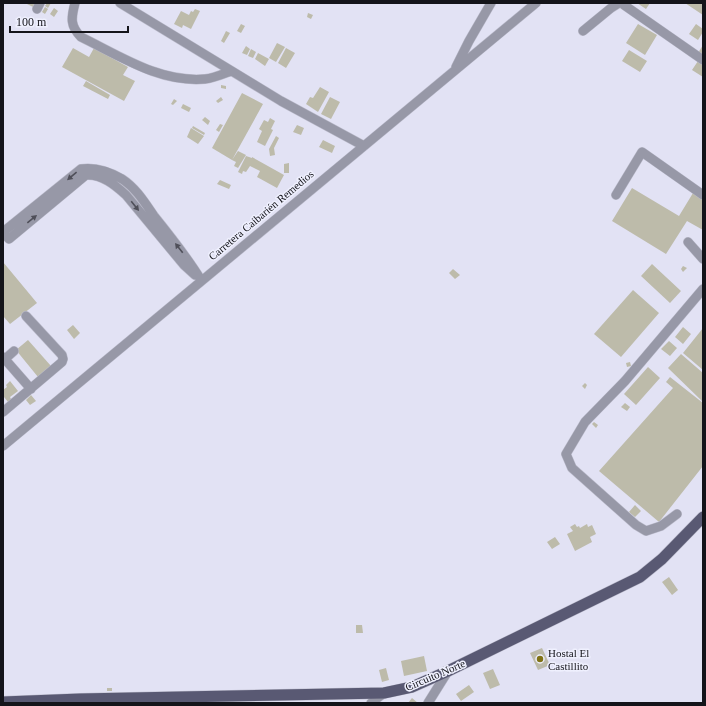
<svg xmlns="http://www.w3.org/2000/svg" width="706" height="706" viewBox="0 0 706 706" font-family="Georgia,serif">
  <rect width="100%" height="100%" fill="#e2e2f4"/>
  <path fill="#bdbbaa" d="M 25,3 L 35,3 L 33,7 Z
    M 47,3 L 51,3 L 48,8 L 45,6 Z
    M 637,3 L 650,3 L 646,9 Z
    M 685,3 L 703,3 L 703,15 Z
    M 45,7 L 48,9 L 45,14 L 42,12 Z
    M 54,8 L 58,11 L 54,17 L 50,14 Z
    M 195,9 L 200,11 L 191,29 L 183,25 L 182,28 L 174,24 L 181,11 L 189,15 L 191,11 L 193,12 Z
    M 308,13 L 313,15 L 311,19 L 307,17 Z
    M 241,24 L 245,26 L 241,33 L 237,31 Z
    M 638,24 L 657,35 L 645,55 L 626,43 Z
    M 696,24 L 703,29 L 703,32 L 698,40 L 689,34 Z
    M 226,31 L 230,33 L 224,43 L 221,41 Z
    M 277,43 L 285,47 L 276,62 L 269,58 Z
    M 703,45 L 703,55 L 698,53 Z
    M 246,46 L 250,49 L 247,55 L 242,53 Z
    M 73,48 L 89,57 L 94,48 L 128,67 L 123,75 L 135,81 L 124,101 L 62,67 Z
    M 286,48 L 295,53 L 286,68 L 278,63 Z
    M 251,49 L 256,52 L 253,58 L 248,56 Z
    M 629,50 L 647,61 L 640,72 L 622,61 Z
    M 258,53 L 269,59 L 265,66 L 255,59 Z
    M 698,61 L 703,64 L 703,77 L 692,70 Z
    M 86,81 L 110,95 L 108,99 L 83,86 Z
    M 221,85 L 226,86 L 226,89 L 221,88 Z
    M 320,87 L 329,92 L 318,112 L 306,104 L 310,97 L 313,98 Z
    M 242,93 L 263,104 L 232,160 L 212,148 Z
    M 221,97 L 223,100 L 218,103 L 216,101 Z
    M 330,97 L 340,102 L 331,119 L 321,114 Z
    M 174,99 L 177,101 L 173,105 L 171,104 Z
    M 183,104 L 191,108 L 189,112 L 181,108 Z
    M 205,117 L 210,121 L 208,125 L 202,120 Z
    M 270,118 L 275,121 L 271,129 L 273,130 L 265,146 L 257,142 L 262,131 L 259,129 L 264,120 L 268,122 Z
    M 220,124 L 223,125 L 219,132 L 216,130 Z
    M 297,125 L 304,128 L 301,135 L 293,132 Z
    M 193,126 L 205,133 L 204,135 L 192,128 Z
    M 191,128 L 204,136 L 198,144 L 187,137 Z
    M 276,136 L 279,138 L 274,148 L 275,155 L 270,156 L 269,149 Z
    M 323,140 L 335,146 L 332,153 L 319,147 Z
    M 238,151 L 246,155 L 238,168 L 234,166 L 236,162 L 232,160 Z
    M 246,156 L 252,158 L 252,157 L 284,175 L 277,188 L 257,177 L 260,171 L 250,166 L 246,172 L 243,171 L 242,174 L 238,172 Z
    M 289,163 L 289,173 L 284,173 L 284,164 Z
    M 220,180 L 231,185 L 229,189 L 217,184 Z
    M 632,188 L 679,216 L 693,193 L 703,199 L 703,230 L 687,221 L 666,254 L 612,221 Z
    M 3,262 L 37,303 L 10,324 L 3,316 Z
    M 652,264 L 681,291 L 670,303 L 641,276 Z
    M 683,266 L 687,268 L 683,272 L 681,269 Z
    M 453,269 L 460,275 L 455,279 L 449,273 Z
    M 633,290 L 659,313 L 621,357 L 594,334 Z
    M 73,325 L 80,333 L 74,339 L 67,330 Z
    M 683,327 L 691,334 L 683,344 L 675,337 Z
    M 703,328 L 703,370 L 683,353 Z
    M 28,340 L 51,366 L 38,377 L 16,350 Z
    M 669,341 L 677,348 L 670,356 L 661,349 Z
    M 681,354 L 703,373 L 703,402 L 668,368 Z
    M 630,362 L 631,366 L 627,367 L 626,363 Z
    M 648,367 L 660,378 L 636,405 L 624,394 Z
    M 670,377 L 703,403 L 703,466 L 659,522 L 599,471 L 673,388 L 666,382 Z
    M 10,381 L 18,391 L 10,397 L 11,399 L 8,402 L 4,397 L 3,398 L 3,390 L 7,387 L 6,385 Z
    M 585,383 L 587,385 L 585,389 L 582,386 Z
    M 31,395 L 36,401 L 30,405 L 26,400 Z
    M 625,403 L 630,407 L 627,411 L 621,407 Z
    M 594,422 L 598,425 L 596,428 L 592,424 Z
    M 635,505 L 641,511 L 635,517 L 629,512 Z
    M 575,524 L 577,527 L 579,526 L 580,528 L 587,524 L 588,527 L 592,525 L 596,534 L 590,537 L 592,542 L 575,551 L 567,534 L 573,531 L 570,527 Z
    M 555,537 L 560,544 L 552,549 L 547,542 Z
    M 669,577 L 678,590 L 672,595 L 662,582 Z
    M 356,625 L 362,625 L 363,633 L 356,633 Z
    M 542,648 L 550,665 L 538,670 L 530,653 Z
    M 424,656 L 427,671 L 404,676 L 401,661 Z
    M 386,668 L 389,680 L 382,682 L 379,670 Z
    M 493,669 L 500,685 L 490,689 L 483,673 Z
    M 469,685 L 474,692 L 461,701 L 456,694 Z
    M 107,688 L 112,688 L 112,691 L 107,691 Z
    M 412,698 L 418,703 L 408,703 Z"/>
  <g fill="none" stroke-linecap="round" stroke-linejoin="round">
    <g stroke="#bdbdcd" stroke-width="10">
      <path id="minor" d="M 75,3 C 71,18 70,26 81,37 C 120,56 160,83 205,79 C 214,78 223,74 231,71
        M 120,3 L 281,101 L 364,146
        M 623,3 L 624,5 L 703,60
        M 37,9 L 40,3
        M 583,31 L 611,8 L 619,3
        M 456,67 L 469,41 L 491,3
        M 616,195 L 642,152 L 703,195
        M 3,232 L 81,169 C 95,167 110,172 122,179 C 136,188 145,203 154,216 C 171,237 187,257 201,280
        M 3,232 L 9,239 L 86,175 C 102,174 115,185 126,195 L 184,265 L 195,275
        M 688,242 L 703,259
        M 3,357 L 31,389
        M 5,359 L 14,351
        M 3,412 L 62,362 L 63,359 L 62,355 L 26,316
        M 3,446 L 536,3
        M 677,514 L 661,526 L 646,531 L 636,525 L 572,468 L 566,454 L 585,422 L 625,381 L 703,289
        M 371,703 L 384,693
        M 428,703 L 448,671"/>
    </g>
    <g stroke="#bdbdcd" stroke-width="12">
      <path id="major" d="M 3,702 L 80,699 L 384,693 L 412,687 L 448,671 L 640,577 L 662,559 L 703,517"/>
    </g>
    <use href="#minor" stroke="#9798a7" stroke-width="9"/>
    <use href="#major" stroke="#595973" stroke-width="11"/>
  </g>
  <defs><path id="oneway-solid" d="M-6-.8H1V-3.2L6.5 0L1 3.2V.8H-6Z"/></defs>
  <g fill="#4f4f59">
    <use href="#oneway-solid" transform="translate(72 176) rotate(140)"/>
    <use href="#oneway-solid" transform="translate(135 206) rotate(51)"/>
    <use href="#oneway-solid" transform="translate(32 219) rotate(-39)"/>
    <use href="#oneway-solid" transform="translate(179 248) rotate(-128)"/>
  </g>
  <circle fill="#817315" stroke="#eff0fe" stroke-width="1.5" cx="540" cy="659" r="4"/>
  <g text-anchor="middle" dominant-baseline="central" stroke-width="3" stroke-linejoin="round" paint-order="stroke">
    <g font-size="11" fill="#14141a" stroke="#eff0fe">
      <text transform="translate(261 215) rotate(-40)">Carretera Caibarién Remedios</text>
      <text transform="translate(435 675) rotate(-23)">Circuito Norte</text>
    </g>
    <g font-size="11" fill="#14141a" stroke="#eff0fe" text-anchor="start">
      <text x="548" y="653">Hostal El<tspan x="548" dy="13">Castillito</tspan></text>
    </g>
  </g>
  <rect width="706" height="706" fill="none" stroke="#14141a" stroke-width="8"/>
  <path d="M10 26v6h118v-6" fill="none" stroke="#14141a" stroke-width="2"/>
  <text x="16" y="26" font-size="12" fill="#14141a" stroke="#eff0fe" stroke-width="3" paint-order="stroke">100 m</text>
</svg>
